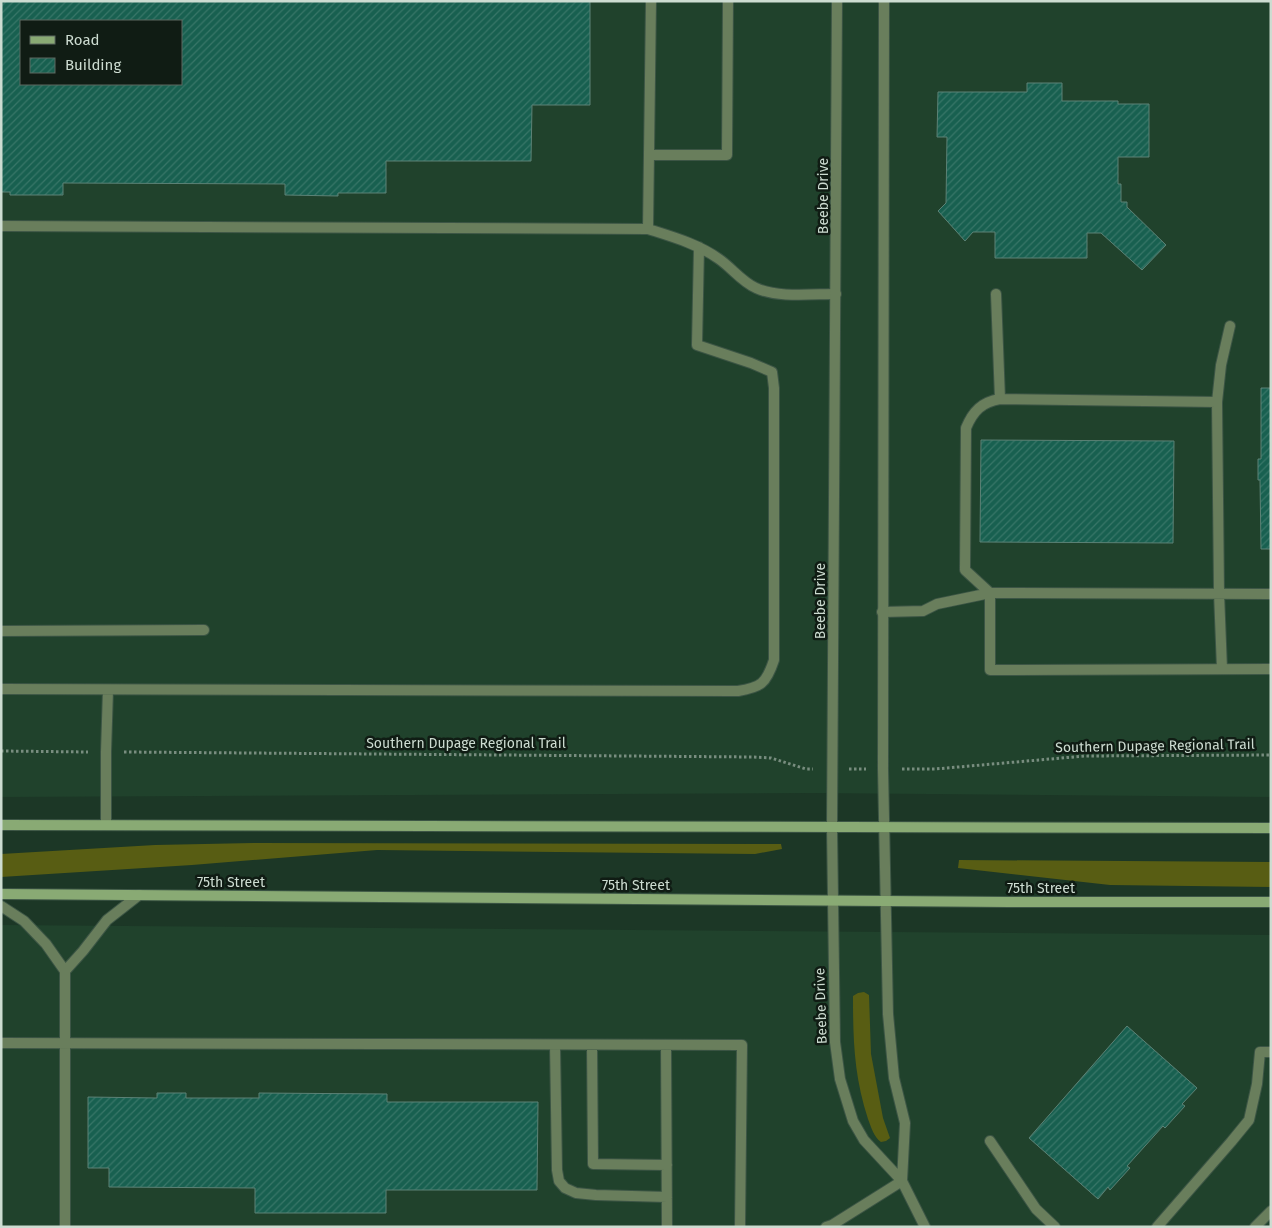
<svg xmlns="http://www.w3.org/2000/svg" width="1272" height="1228" viewBox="0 0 1272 1228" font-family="'Fira Sans',sans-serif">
  <defs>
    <pattern id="building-hatch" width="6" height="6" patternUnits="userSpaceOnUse" patternTransform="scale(1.25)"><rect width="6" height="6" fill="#186050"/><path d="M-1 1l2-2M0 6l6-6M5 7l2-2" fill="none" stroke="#387668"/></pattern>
  </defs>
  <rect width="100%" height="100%" fill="#1c3726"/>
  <path fill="#20422c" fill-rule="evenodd" d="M 1,1 L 1271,1 L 1271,797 L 812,793 L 1,797 ZM 21,21 L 181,21 L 181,84 L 21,84 Z
    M 1,925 L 1271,935 L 1271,1227 L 1,1227 Z"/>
  <path fill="#585d13" d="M 253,843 L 781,844 L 782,849 L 755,854 L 377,850 L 192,865 L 1,877 L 1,854 L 155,845 Z
    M 959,860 L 1271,862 L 1271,887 L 1110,885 L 958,868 Z
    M 864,992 L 869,995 L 871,1054 L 883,1118 L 890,1138 L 886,1141 L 881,1142 C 874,1137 871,1127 868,1119 C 854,1076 853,1040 853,996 L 858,993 Z"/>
  <path fill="url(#building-hatch)" stroke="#5c8276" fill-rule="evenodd" d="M 1,1 L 590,1 L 590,105 L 532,105 L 531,161 L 386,161 L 386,193 L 338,193 L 338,196 L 285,195 L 285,184 L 63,183 L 63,195 L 10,195 L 10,192 L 1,192 ZM 21,21 L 181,21 L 181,84 L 21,84 Z
    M 1027,83 L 1062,83 L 1062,101 L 1118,101 L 1118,104 L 1149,104 L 1149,157 L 1118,157 L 1118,184 L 1121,184 L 1121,202 L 1127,202 L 1127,207 L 1166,245 L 1142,270 L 1101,233 L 1087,233 L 1087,258 L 995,258 L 995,232 L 973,232 L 965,241 L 938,211 L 946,203 L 947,137 L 937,137 L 938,92 L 1027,92 Z
    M 1261,388 L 1271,388 L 1271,549 L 1261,549 L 1260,480 L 1258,480 L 1258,459 L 1261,459 Z
    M 981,440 L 1174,441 L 1173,543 L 980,542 Z
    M 1127,1026 L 1197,1088 L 1182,1104 L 1185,1106 L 1165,1128 L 1163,1126 L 1127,1166 L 1130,1168 L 1110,1190 L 1108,1187 L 1098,1199 L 1029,1138 Z
    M 157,1093 L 186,1093 L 186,1098 L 259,1098 L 259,1093 L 387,1094 L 387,1102 L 538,1102 L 537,1190 L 386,1190 L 386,1213 L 255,1213 L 255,1188 L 109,1187 L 109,1168 L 88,1168 L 88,1097 L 157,1098 Z"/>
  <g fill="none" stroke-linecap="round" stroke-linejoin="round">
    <g stroke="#3c5545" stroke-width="12">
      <path id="service" d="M 649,155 L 727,155 L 728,1
        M 1,226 L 648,229 C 673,237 698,244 719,259 C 732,268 742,282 756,288 C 777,298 812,294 836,294
        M 648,229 L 651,1
        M 996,294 L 1000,399
        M 1217,402 L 1000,399 C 982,402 973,411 966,428 L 965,570 L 990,593 L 990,670 L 1271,669
        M 882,612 L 923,611 L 937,604 L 990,593 L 1271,594
        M 1,631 L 204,630
        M 1222,669 L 1219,593 L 1217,402 L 1221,365 L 1230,326
        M 1,689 L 738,691 C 761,687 766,684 774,660 L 774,388 L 772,372 L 751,363 L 697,345 L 699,247
        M 106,825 L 106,752 L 108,690
        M 1,906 L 24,921 L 46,944 L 65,971 L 65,1227
        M 65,971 L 83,951 L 107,920 L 139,895
        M 1,1043 L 742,1045 L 740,1227
        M 555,1045 L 557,1170 L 559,1181 L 565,1188 L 576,1193 L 596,1195 L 667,1197
        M 592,1045 L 593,1164 L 667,1165
        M 666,1045 L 667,1227
        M 990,1141 L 1036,1209 L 1055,1227
        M 826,1227 L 832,1225 L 902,1181
        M 1157,1227 L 1231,1142 L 1249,1120 L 1257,1084 L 1260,1052 L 1271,1052
        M 1255,1227 L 1271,1211"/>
    </g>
    <g stroke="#3c5545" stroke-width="12">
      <path id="minor" d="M 837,1 L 832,828 L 835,1042 L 840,1079 L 853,1121 L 864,1140 L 902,1181 L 925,1227
        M 884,1 L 883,769 L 888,1014 L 894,1078 L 905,1123 L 902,1181"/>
    </g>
    <g stroke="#3c5545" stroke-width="12">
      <path id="secondary" d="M 1,825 L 1271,828
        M 1,894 L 1007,902 L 1271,902"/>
    </g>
    <path stroke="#788d7f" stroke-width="3" stroke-dasharray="2.5 2.5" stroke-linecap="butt" d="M 1,751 L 88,752
      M 124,752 L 753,757 L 771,758 L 806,769 L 813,769
      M 849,769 L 866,769
      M 902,769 L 935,769 L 1085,756 L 1271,755"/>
    <use href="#service" stroke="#697e5c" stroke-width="10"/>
    <use href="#minor" stroke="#697e5c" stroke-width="10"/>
    <use href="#secondary" stroke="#89aa74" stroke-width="10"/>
  </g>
  <g text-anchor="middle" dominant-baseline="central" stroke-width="5" stroke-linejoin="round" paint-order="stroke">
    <g font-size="14" fill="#cddcd1" stroke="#101c14">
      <text transform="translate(823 196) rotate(-90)">Beebe Drive</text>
      <text transform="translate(820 601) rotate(-90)">Beebe Drive</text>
      <text x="466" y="743">Southern Dupage Regional Trail</text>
      <text transform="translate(1155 746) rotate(-1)">Southern Dupage Regional Trail</text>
      <text x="231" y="882">75th Street</text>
      <text x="636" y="885">75th Street</text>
      <text x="1041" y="888">75th Street</text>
      <text transform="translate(821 1006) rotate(-92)">Beebe Drive</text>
    </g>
  </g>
  <rect width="1272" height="1228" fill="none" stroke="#cddcd1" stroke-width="5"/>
  <rect x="20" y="20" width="162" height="65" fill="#101c14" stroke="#5c6960"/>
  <rect x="30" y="36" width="25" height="8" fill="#89aa74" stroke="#5c6960"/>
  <text x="65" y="45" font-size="15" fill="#cddcd1">Road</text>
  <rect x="30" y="58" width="25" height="15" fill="url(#building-hatch)" stroke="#5c6960"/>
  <text x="65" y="70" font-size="15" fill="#cddcd1">Building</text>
</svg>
